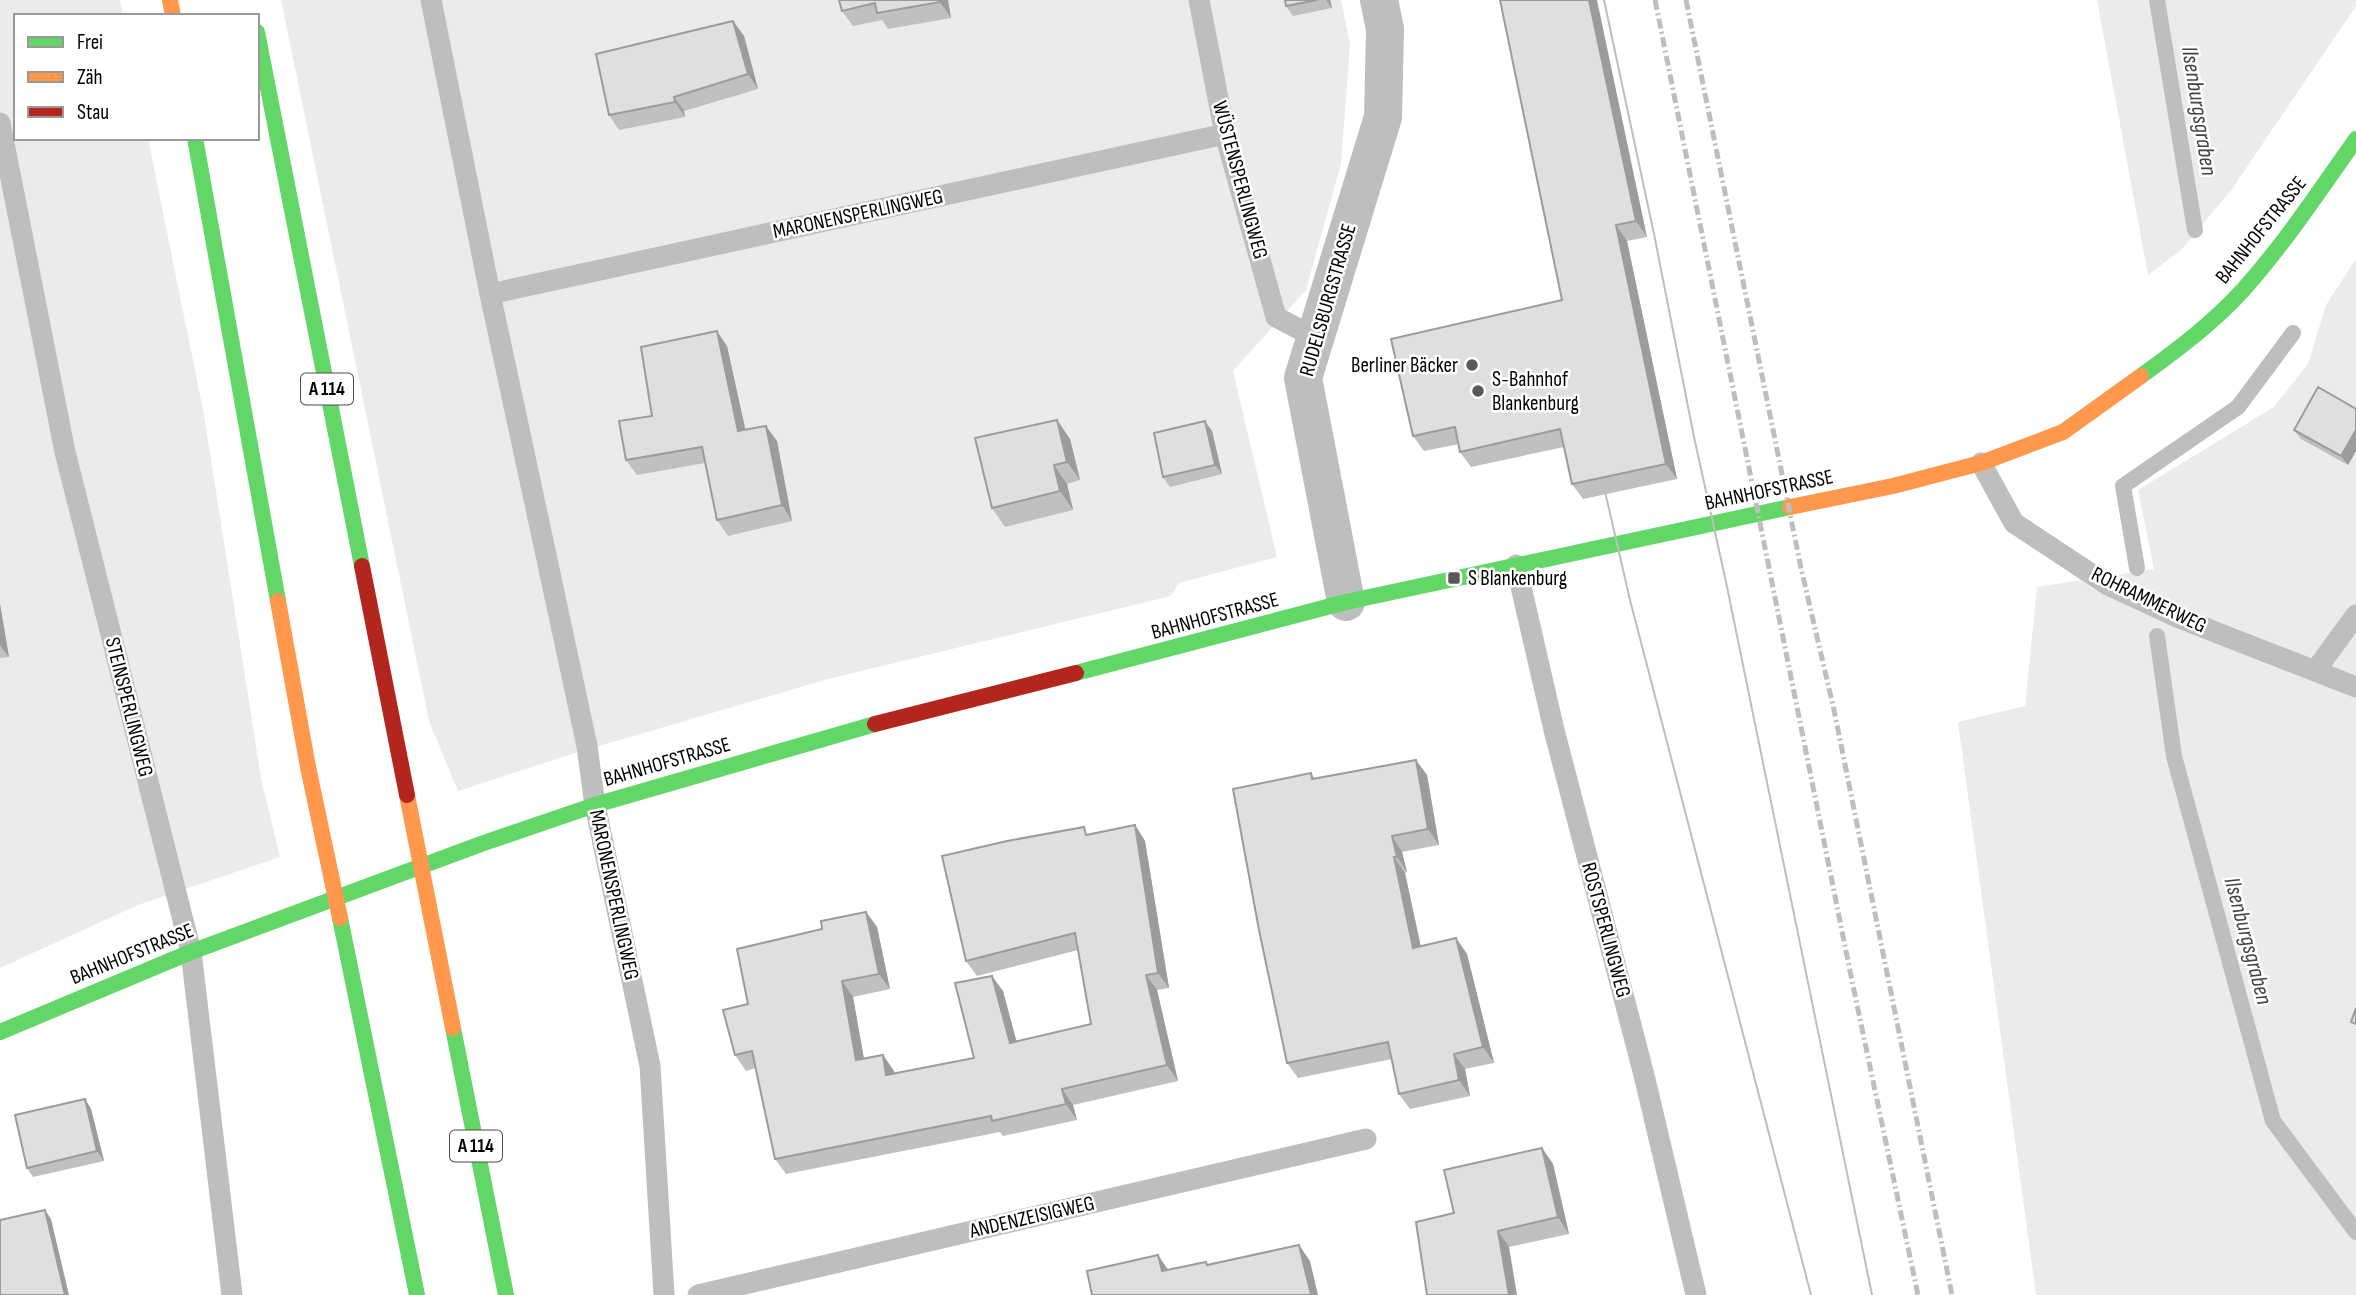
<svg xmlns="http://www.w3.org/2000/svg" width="2356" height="1295" viewBox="0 0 2356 1295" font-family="'Sofia Sans Condensed',sans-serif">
  <rect width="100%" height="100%" fill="#fff"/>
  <path fill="#ebebeb" d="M 0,0 L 120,0 L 123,16 L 16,16 L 16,138 L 148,138 L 204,415 L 261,778 L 280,857 L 138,905 L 0,968 Z
    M 281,0 L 1341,0 L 1350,44 L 1341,164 L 1306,290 L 1233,371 L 1277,557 L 1179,583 L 1171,596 L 828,679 L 572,754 L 458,791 L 429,721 Z
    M 2097,0 L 2356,0 L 2356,6 L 2232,189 L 2181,250 L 2148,275 Z
    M 2356,259 L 2356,1295 L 2036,1295 L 1958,722 L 2025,706 L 2037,587 L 2154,569 L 2138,490 L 2274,407 L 2308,364 L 2326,305 Z"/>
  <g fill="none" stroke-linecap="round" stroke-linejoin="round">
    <path stroke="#bebebe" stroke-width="16" d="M 2157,0 L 2195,230
      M 2137,568 L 2123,486 L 2238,407 L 2293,333
      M 2157,636 L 2174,756 L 2273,1121 L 2356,1232"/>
    <path stroke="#bebebe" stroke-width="21" d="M 431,0 L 490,294 L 587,746 L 595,805 L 650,1066 L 664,1295
      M 1199,0 L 1225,134 L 1276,317 L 1314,337
      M 0,123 L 65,452 L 191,952 L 232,1295
      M 490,294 L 1225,134
      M 1981,463 L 2014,523 L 2108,585 L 2177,617 L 2356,687
      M 1516,565 L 1554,730 L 1644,1075 L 1696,1295
      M 2315,671 L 2356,615
      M 698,1295 L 1366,1139"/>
    <path stroke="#bebebe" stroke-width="38" d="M 1346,602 L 1303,378 L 1383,117 L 1385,29 L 1379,0"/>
    <path stroke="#63d668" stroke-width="16" d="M 257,32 L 362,566
      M 195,138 L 278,601
      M 2141,376 C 2177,350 2213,323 2243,290 C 2285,243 2320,190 2356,139
      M 1076,673 L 1346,602 L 1790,507
      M 340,918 L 417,1295
      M 453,1028 L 506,1295
      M 0,1032 L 191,952 L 481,844 L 595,805 L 875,724"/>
    <path stroke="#ff974d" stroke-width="16" d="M 170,0 L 173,16
      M 1790,507 L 1893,486 L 1981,463 L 2063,432 L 2141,376
      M 278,601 L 308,767 L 340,918
      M 407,795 L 453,1028"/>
    <path stroke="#b3261e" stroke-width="16" d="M 362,566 L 407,795
      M 875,724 L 1076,673"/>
    <path stroke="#bebebe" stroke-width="2" d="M 1604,0 L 1654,234 L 1694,437 L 1726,582 L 1872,1295
      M 1601,474 L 1630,600 L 1811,1295"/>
    <path stroke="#bebebe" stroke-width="5" stroke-dasharray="10 3.5 2 3.5" stroke-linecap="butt" d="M 1655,0 L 1852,981 L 1918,1295
      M 1686,0 L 1801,568 L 1834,710 L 1952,1295"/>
  </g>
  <path fill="#c0c0c0" d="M 839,0 L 948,0 L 951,18 L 888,29 L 882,20 L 853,26 L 842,11 Z
    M 1285,0 L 1330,0 L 1332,8 L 1293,16 L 1286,6 Z
    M 1500,0 L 1647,237 L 1627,241 L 1677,479 L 1583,499 L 1572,484 L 1564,447 L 1471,467 L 1460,452 L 1459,444 L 1424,451 L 1413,436 L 1562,300 Z
    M 733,21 L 744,36 L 758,89 L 684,111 L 685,117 L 619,130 L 609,115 Z
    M 727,346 L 745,429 L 777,441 L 792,521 L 728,536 L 717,520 L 705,463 L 637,475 L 626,460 L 652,416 Z
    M 2356,409 L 2356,451 L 2348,465 L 2301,439 L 2294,430 Z
    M 1057,420 L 1070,439 L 1080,480 L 1067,484 L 1073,510 L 1005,527 L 992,508 Z
    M 1212,431 L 1222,474 L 1170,487 L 1163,477 Z
    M 0,604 L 9,657 L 0,658 Z
    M 1311,773 L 1315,779 L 1427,775 L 1439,845 L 1402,852 L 1407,872 L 1405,873 L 1421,946 L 1456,938 L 1467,954 L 1494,1063 L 1465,1069 L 1470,1096 L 1410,1109 L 1399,1094 L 1392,1059 L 1298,1078 L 1287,1063 Z
    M 1135,825 L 1145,841 L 1169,988 L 1157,990 L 1178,1081 L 1073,1105 L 1077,1120 L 1003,1136 L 1000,1132 L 786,1174 L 775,1159 L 756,1068 L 746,1071 L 735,1055 L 748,1004 L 822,929 L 866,912 L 877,927 L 890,989 L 853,997 L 864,1059 L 883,1055 L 894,1073 L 974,1058 L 1003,991 L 1016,1041 L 1091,1024 L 1078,950 L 977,976 L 966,961 L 1090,835 Z
    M 85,1099 L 91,1109 L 104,1161 L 33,1177 L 27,1168 Z
    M 1542,1148 L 1553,1164 L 1569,1234 L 1509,1247 L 1454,1213 Z"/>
  <path fill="#9c9c9c" d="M 940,0 L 948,0 L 951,18 L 940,2 Z
    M 1326,0 L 1330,0 L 1332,8 Z
    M 1589,0 L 1597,0 L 1647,237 L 1636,221 Z
    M 733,21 L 744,36 L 758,89 L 748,74 Z
    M 674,97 L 684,111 L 685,117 L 675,102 Z
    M 1616,225 L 1627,241 L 1677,479 L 1666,464 Z
    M 717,331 L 727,346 L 749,446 L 738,431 Z
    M 1057,420 L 1070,439 L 1080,480 L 1067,462 Z
    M 1205,421 L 1212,431 L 1222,474 L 1215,465 Z
    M 766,426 L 777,441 L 792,521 L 782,505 Z
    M 2356,430 L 2356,451 L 2348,465 L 2341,456 Z
    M 1054,465 L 1067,484 L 1073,510 L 1060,491 Z
    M 0,604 L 9,657 L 0,645 Z
    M 1416,760 L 1427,775 L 1439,845 L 1428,829 Z
    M 1135,825 L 1145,841 L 1169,988 L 1158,973 Z
    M 1392,836 L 1402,852 L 1407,872 L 1397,857 Z
    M 1394,857 L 1405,873 L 1424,963 L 1413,948 Z
    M 866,912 L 877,927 L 890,989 L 879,974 Z
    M 1456,938 L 1467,954 L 1494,1063 L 1483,1047 Z
    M 1146,975 L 1157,990 L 1178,1081 L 1167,1065 Z
    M 992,976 L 1003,991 L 1021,1058 L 1010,1043 Z
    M 842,981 L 853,997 L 867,1076 L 856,1060 Z
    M 1454,1054 L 1465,1069 L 1470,1096 L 1459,1080 Z
    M 883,1055 L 894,1071 L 897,1090 L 886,1075 Z
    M 1062,1089 L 1073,1105 L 1077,1120 L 1066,1104 Z
    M 85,1099 L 91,1109 L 104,1161 L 97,1151 Z
    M 1542,1148 L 1553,1164 L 1569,1234 L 1558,1217 Z
    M 45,1210 L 51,1219 L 69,1295 L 65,1295 Z
    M 1498,1231 L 1509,1247 L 1517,1295 L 1509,1295 Z
    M 1299,1245 L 1310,1261 L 1318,1295 L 1311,1295 Z
    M 1158,1255 L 1169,1271 L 1162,1271 Z"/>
  <path fill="#dfdfdf" stroke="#9c9c9c" stroke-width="2" d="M 839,0 L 940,0 L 940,2 L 877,13 L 875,3 L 842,11 Z
    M 1285,0 L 1317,0 L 1286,6 Z
    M 1500,0 L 1589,0 L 1636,221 L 1616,225 L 1666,464 L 1572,484 L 1560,429 L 1460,452 L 1455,427 L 1413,436 L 1391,339 L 1562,300 Z
    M 733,21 L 748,74 L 674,97 L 675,102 L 609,115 L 596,54 Z
    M 717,331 L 738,431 L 766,426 L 782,505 L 717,520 L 702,447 L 626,460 L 619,421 L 652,416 L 641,347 Z
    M 2318,387 L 2356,409 L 2356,430 L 2341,456 L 2294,430 Z
    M 1057,420 L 1067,462 L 1054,465 L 1060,491 L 992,508 L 975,438 Z
    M 1205,421 L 1215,465 L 1163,477 L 1154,433 Z
    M 1416,760 L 1428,829 L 1392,836 L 1397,857 L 1394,857 L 1413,948 L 1456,938 L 1483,1047 L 1454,1054 L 1459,1080 L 1399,1094 L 1388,1042 L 1287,1063 L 1259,930 L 1233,789 L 1311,773 L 1312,779 Z
    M 1135,825 L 1158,973 L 1146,975 L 1167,1065 L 1062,1089 L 1066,1104 L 992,1121 L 991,1116 L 775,1159 L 752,1051 L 735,1055 L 723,1010 L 748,1004 L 737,949 L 822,929 L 821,921 L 866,912 L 879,974 L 842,981 L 856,1060 L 883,1055 L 886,1075 L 974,1058 L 955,983 L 992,976 L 1010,1043 L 1091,1024 L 1075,933 L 966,961 L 942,856 L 1007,841 L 1084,827 L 1086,835 Z
    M 2356,1008 L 2356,1024 L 2351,1022 Z
    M 85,1099 L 97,1151 L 27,1168 L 15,1115 Z
    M 1542,1148 L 1558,1217 L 1498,1231 L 1509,1295 L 1427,1295 L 1416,1222 L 1454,1213 L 1444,1170 Z
    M 45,1210 L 65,1295 L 0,1295 L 0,1220 Z
    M 1299,1245 L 1311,1295 L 1092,1295 L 1087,1271 L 1158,1255 L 1162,1271 L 1206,1262 L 1207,1265 Z"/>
  <g fill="#595959" stroke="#fff" stroke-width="2.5">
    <circle cx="1472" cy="365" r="7"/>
    <circle cx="1478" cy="391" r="7"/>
    <rect x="1447" y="571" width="14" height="14" rx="3.5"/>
  </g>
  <g text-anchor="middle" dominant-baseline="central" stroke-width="5" stroke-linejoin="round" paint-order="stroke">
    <g fill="#fff" stroke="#4c4c4c" stroke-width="2">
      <rect x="301" y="373.5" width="52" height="31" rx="5"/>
      <rect x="450" y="1130.5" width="52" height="31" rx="5"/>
    </g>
    <g font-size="19" font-weight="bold" fill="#000">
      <text x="327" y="389">A 114</text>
      <text x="476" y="1146">A 114</text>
    </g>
    <g font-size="21" fill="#000" stroke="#fff">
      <text transform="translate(1240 180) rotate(75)">WÜSTENSPERLINGWEG</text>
      <text transform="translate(858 214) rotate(-12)">MARONENSPERLINGWEG</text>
      <text transform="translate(2261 230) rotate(-51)">BAHNHOFSTRASSE</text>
      <text transform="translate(1328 300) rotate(-74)">RUDELSBURGSTRASSE</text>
      <text transform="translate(1769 490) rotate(-12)">BAHNHOFSTRASSE</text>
      <text transform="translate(2149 600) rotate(26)">ROHRAMMERWEG</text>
      <text transform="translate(1215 616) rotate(-15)">BAHNHOFSTRASSE</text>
      <text transform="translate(129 707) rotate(76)">STEINSPERLINGWEG</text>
      <text transform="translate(667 762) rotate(-16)">BAHNHOFSTRASSE</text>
      <text transform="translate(614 895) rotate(78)">MARONENSPERLINGWEG</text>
      <text transform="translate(1606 930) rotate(75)">ROSTSPERLINGWEG</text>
      <text transform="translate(132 954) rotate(-22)">BAHNHOFSTRASSE</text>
      <text transform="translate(1032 1217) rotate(-13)">ANDENZEISIGWEG</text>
    </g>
    <g font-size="21" fill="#000" stroke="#fff" text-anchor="start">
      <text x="1458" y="365" text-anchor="end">Berliner Bäcker</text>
      <text x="1492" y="379">S-Bahnhof<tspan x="1492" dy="24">Blankenburg</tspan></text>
      <text x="1468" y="578">S Blankenburg</text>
    </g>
    <g font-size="23" font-style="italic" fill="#434343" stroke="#fff">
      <text transform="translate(2199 111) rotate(81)">Ilsenburgsgraben</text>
      <text transform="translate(2248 941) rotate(75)">Ilsenburgsgraben</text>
    </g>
  </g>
  <rect x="14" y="14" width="245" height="126" fill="#ffffff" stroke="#999999" stroke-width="2"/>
  <rect x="28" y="37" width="35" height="10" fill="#63d668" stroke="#999999" stroke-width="2"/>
  <text x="77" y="49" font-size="21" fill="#000000">Frei</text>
  <rect x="28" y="72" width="35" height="10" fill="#ff974d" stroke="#999999" stroke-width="2"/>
  <text x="77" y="84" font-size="21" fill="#000000">Zäh</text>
  <rect x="28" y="107" width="35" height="10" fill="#b3261e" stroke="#999999" stroke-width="2"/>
  <text x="77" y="119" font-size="21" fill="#000000">Stau</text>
</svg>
